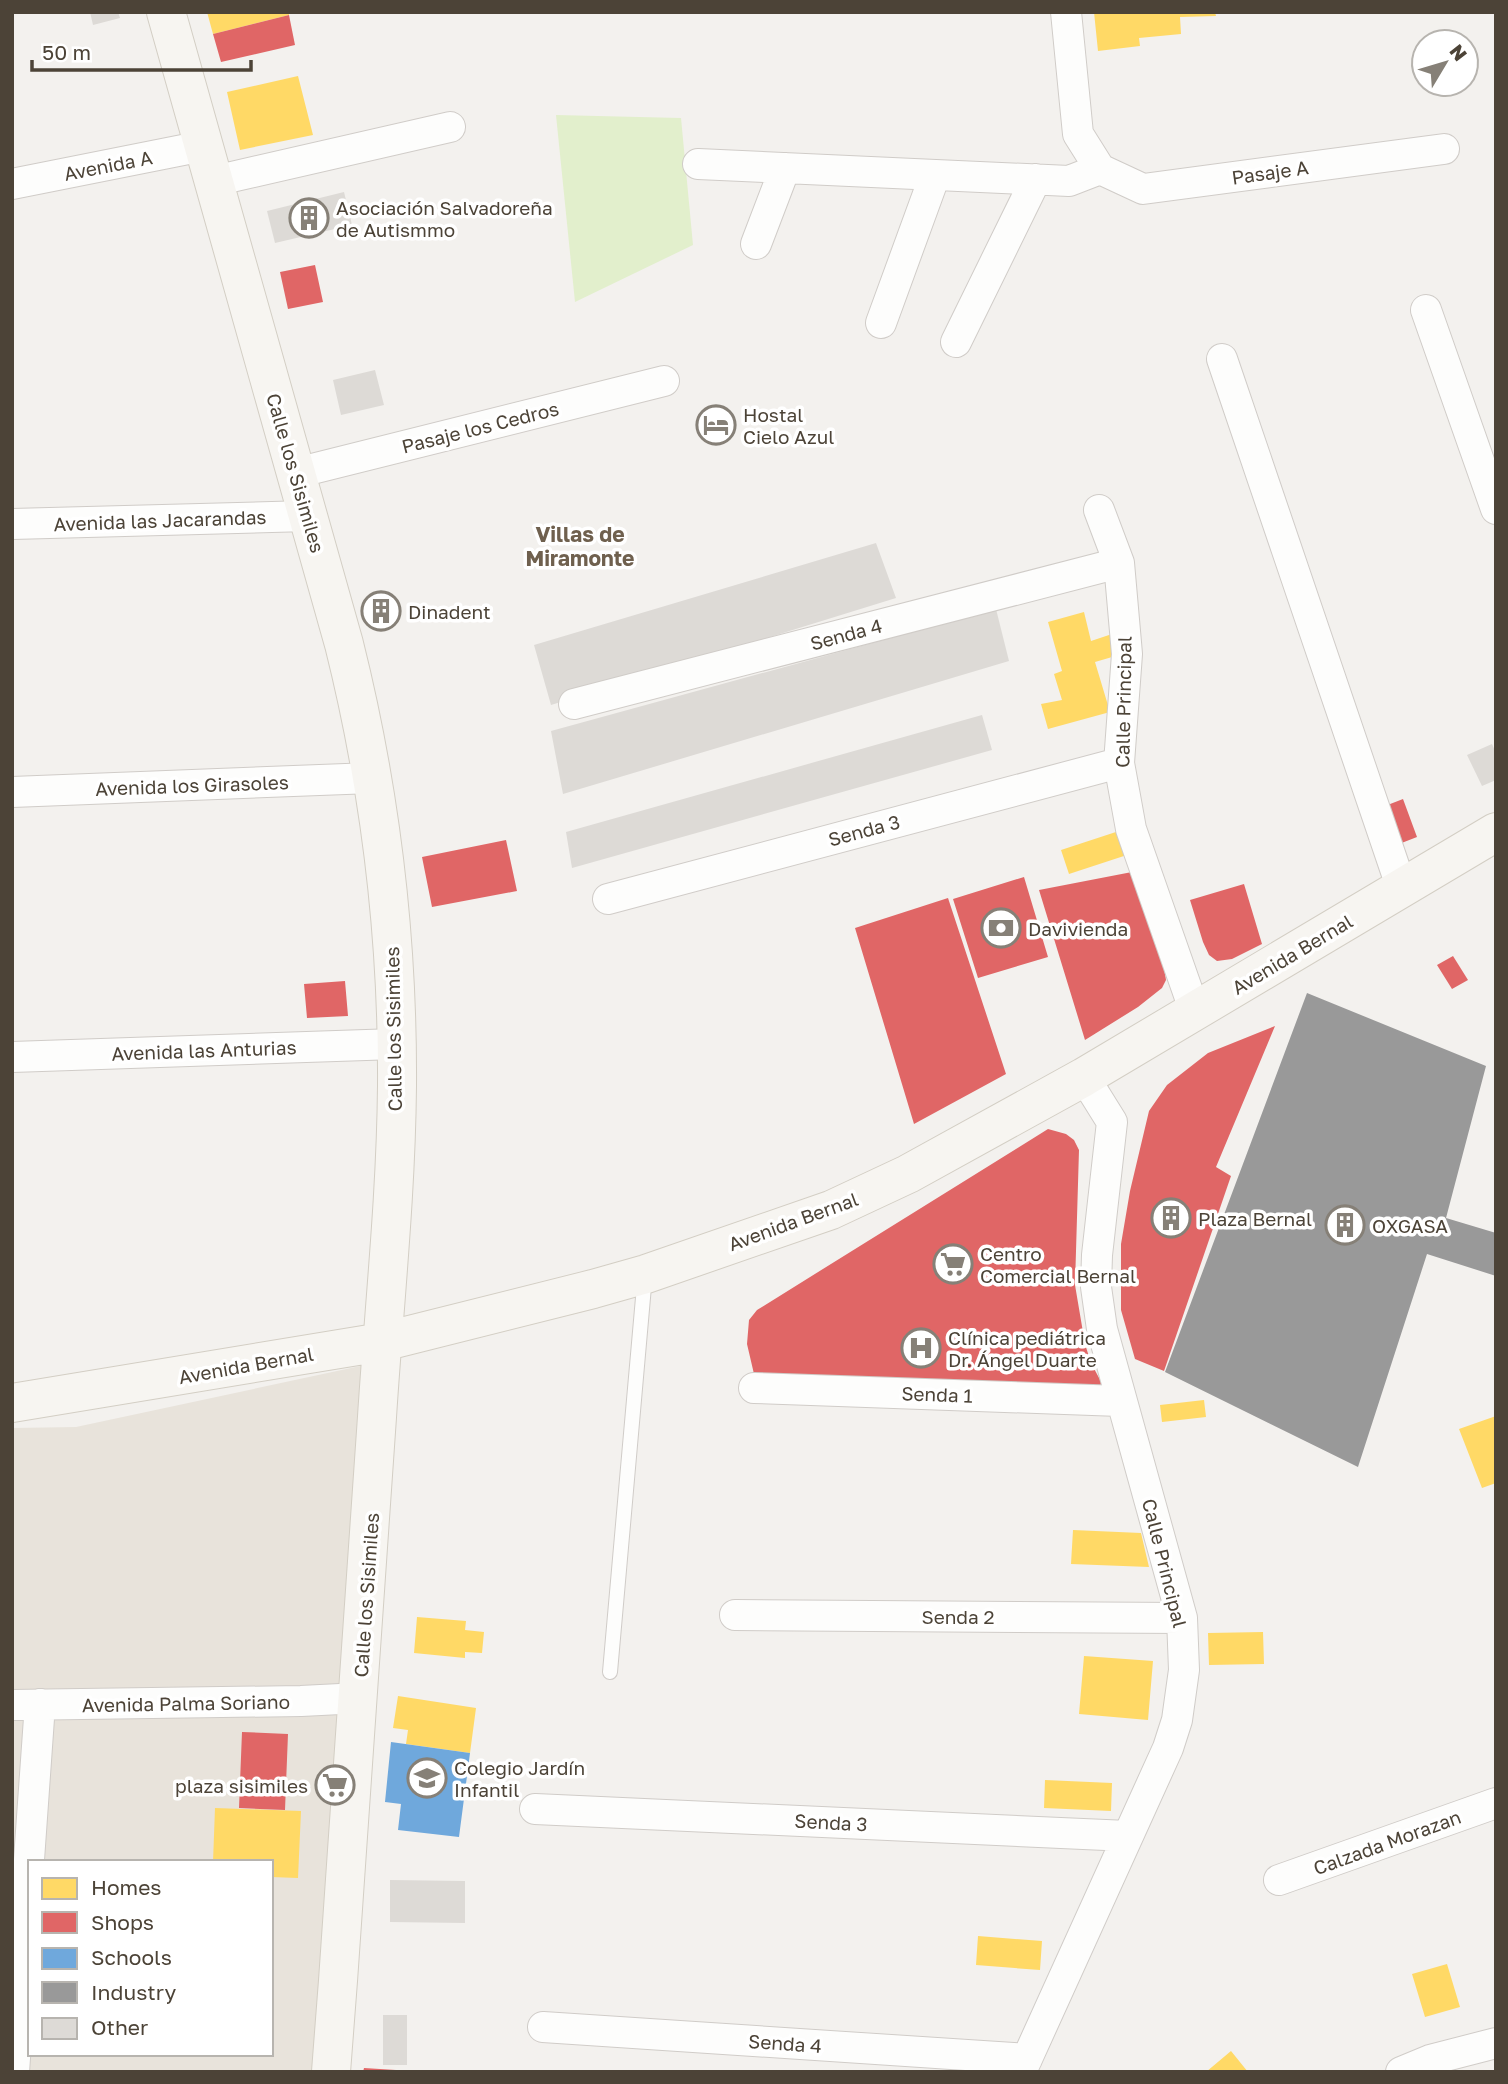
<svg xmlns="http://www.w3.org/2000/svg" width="1508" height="2084" viewBox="0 0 1508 2084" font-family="'Golos Text',sans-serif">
  <rect width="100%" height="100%" fill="#f3f1ee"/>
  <path fill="#e8e3db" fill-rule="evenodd" d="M 365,1365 L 320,2072 L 12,2072 L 12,1428 L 76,1427 ZM 30,1862 L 271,1862 L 271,2054 L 30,2054 Z"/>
  <path fill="#e2efcc" d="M 556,115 L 681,118 L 693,245 L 575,302 Z"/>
  <path fill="#ffd966" d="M 207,12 L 289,12 L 289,15 L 213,34 Z
    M 1094,12 L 1215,12 L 1216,16 L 1180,17 L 1181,34 L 1139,38 L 1140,46 L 1098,51 Z
    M 298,76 L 313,135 L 240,150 L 227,92 Z
    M 1084,612 L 1091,641 L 1112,634 L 1119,655 L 1095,662 L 1110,712 L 1048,729 L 1041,704 L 1062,700 L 1054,674 L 1062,671 L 1048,622 Z
    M 1122,830 L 1130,854 L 1069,874 L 1061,850 Z
    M 1204,1400 L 1206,1417 L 1162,1422 L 1160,1405 Z
    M 1496,1416 L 1496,1483 L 1482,1488 L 1459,1429 Z
    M 1073,1530 L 1141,1533 L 1149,1567 L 1071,1564 Z
    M 417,1617 L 466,1621 L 465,1630 L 484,1632 L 482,1653 L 465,1652 L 465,1658 L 414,1653 Z
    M 1263,1632 L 1264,1664 L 1209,1665 L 1208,1633 Z
    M 1084,1656 L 1153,1661 L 1148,1720 L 1079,1714 Z
    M 398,1696 L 476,1708 L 470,1753 L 406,1744 L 408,1730 L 393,1728 Z
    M 1045,1780 L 1112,1783 L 1111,1811 L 1044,1808 Z
    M 215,1808 L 301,1811 L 298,1878 L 271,1877 L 271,1862 L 213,1862 Z
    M 978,1936 L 1042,1941 L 1040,1970 L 976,1965 Z
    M 1447,1964 L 1460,2007 L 1425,2017 L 1412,1974 Z
    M 1231,2051 L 1248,2072 L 1206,2072 Z"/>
  <path fill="#e06666" d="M 289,15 L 295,45 L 221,62 L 213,34 Z
    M 315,265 L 323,302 L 288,309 L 280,272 Z
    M 1403,799 L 1417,837 L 1399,844 L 1385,806 Z
    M 506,840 L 517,891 L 432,907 L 422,857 Z
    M 1132,872 L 1164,968 L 1166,980 L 1162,988 L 1138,1007 L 1085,1040 L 1039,890 Z
    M 1024,877 L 1048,957 L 978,978 L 953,899 Z
    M 1244,884 L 1262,944 L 1232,959 L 1217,961 L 1209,955 L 1203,942 L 1190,900 Z
    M 948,898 L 1006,1074 L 914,1124 L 855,928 Z
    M 1453,956 L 1468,980 L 1452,989 L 1437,965 Z
    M 345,981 L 348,1016 L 307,1018 L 304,984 Z
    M 1275,1026 L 1216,1167 L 1231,1176 L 1164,1371 L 1135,1359 L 1121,1310 L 1121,1244 L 1130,1191 L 1149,1111 L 1167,1085 L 1208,1053 Z
    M 1048,1129 L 1066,1134 L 1074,1140 L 1079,1150 L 1075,1285 L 1085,1344 L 1091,1363 L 1105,1389 L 754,1374 L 747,1344 L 749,1320 L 757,1310 Z
    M 242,1732 L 288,1734 L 285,1810 L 239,1808 Z
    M 364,2068 L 396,2070 L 396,2072 L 363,2072 Z"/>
  <path fill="#6fa8dc" d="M 391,1742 L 470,1753 L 459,1837 L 398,1830 L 401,1804 L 385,1802 Z"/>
  <path fill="#999" d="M 1307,993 L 1486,1066 L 1446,1218 L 1496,1233 L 1496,1276 L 1427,1254 L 1358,1467 L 1165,1372 Z"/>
  <path fill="#dddad6" d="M 90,12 L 118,12 L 120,18 L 93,25 Z
    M 344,192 L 352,225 L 275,243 L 267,211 Z
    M 375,370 L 384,405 L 341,415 L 333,380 Z
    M 876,543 L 896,598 L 551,705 L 534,645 Z
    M 389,596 L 394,623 L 374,627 L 369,599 Z
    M 996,609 L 1009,661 L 563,794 L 551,731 Z
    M 982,715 L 992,750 L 572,868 L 566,832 Z
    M 1492,744 L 1496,753 L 1496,780 L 1482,786 L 1467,755 Z
    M 390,1880 L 465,1881 L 465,1923 L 390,1922 Z
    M 383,2015 L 407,2015 L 407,2065 L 383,2065 Z"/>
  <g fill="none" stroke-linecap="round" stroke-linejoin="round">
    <g stroke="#d0ccc8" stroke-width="16">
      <path id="service" d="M 610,1672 L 645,1275"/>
    </g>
    <g stroke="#d0ccc8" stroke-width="32">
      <path id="minor" d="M 1066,12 L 1078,134 L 1100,169
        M 698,164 L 1069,181 L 1100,169
        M 1100,169 L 1143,189 L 1444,149
        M 214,181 L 450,127
        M 12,184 L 203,146
        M 756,244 L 785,168
        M 1426,310 L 1496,509
        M 881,323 L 935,175
        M 956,342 L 1036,179
        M 1222,359 L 1402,889
        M 296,473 L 664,381
        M 1099,510 L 1119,563 L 1127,654 L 1119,763 L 1131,829 L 1195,1012
        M 12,524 L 308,516
        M 574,704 L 1119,563
        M 12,792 L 372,778
        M 608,899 L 1119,763
        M 12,1057 L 396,1044
        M 754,1388 L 1120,1401
        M 735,1615 L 1182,1618
        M 12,1705 L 301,1701 L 360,1698
        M 535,1809 L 1128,1836
        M 1279,1880 L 1496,1803
        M 543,2027 L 1027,2059
        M 14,2072 L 40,1704
        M 1021,2072 L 1168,1748 L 1177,1720 L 1184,1670 L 1182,1618 L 1102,1329 L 1096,1287 L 1097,1255 L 1112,1122 L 1084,1077
        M 1401,2072 L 1430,2060 L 1496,2043"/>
    </g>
    <g stroke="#d3cec4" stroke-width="40">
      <path id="secondary" d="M 166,12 L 344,644 C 380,788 398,938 397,1086 C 396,1197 384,1307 377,1417 C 363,1636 348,1854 331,2072
        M 12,1403 L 382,1342 L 593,1289 L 646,1274 L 831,1210 L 908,1174 L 1084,1077 L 1496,832"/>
    </g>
    <use href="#service" stroke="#fdfdfc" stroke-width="14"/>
    <use href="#minor" stroke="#fdfdfc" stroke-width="30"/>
    <use href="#secondary" stroke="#f7f5f1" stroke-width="38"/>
  </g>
  <defs>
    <g id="building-ring" transform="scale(2.0125)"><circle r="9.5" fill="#fff" stroke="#868077" stroke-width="1.5"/><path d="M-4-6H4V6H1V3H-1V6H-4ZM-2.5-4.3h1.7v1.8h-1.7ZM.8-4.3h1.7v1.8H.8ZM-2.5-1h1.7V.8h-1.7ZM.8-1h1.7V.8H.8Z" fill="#868077"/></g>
    <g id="hotel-ring" transform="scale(2.0125)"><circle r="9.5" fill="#fff" stroke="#868077" stroke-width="1.5"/><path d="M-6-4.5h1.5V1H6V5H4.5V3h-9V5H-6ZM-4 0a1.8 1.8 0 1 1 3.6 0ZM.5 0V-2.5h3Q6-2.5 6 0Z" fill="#868077"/></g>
    <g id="bank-ring" transform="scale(2.0125)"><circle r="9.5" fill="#fff" stroke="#868077" stroke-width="1.5"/><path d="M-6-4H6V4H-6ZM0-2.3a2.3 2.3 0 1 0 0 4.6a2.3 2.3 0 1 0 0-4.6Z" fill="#868077"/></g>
    <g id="supermarket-ring" transform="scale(2.0125)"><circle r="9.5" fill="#fff" stroke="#868077" stroke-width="1.5"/><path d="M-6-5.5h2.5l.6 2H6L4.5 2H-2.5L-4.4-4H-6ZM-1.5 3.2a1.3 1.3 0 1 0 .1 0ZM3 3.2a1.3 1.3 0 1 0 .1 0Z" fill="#868077"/></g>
    <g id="hospital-ring" transform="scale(2.0125)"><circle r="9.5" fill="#fff" stroke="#868077" stroke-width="1.5"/><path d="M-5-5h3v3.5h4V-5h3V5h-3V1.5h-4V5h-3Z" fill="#868077"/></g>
    <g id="school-ring" transform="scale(2.0125)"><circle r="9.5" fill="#fff" stroke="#868077" stroke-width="1.5"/><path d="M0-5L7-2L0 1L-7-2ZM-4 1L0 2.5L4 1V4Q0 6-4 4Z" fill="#868077"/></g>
  </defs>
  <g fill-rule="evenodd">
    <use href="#building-ring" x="309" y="218"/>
    <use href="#hotel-ring" x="716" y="425"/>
    <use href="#building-ring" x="381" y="611"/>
    <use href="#bank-ring" x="1001" y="928"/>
    <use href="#building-ring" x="1171" y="1218"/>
    <use href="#building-ring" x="1345" y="1225"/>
    <use href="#supermarket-ring" x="953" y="1264"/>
    <use href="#hospital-ring" x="921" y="1348"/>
    <use href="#school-ring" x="427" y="1778"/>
    <use href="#supermarket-ring" x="335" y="1785"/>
  </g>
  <g text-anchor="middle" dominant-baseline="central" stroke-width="7" stroke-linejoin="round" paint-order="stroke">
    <g font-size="19" fill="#4c4337" stroke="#fff">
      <text transform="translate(108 165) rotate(-11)">Avenida A</text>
      <text transform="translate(1270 172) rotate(-8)">Pasaje A</text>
      <text transform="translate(480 427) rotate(-14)">Pasaje los Cedros</text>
      <text transform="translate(296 473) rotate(74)">Calle los Sisimiles</text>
      <text transform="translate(160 520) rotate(-2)">Avenida las Jacarandas</text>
      <text transform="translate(846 634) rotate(-15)">Senda 4</text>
      <text transform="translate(1123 702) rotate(-89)">Calle Principal</text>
      <text transform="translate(192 785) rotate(-2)">Avenida los Girasoles</text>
      <text transform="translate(864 830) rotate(-15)">Senda 3</text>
      <text transform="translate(1292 954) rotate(-31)">Avenida Bernal</text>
      <text transform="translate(393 1029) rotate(-91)">Calle los Sisimiles</text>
      <text transform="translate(204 1050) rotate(-2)">Avenida las Anturias</text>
      <text transform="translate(793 1221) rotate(-20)">Avenida Bernal</text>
      <text transform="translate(246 1365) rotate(-10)">Avenida Bernal</text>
      <text transform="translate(937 1394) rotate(2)">Senda 1</text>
      <text transform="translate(1165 1563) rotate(76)">Calle Principal</text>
      <text transform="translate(366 1595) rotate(-86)">Calle los Sisimiles</text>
      <text x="958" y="1616">Senda 2</text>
      <text transform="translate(186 1703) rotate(-1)">Avenida Palma Soriano</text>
      <text transform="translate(831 1822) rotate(3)">Senda 3</text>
      <text transform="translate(1387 1842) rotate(-20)">Calzada Morazan</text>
      <text transform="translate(785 2043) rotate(4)">Senda 4</text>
    </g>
    <g font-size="19" fill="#4c4337" stroke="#fff" text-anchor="start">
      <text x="336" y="207">Asociación Salvadoreña<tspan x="336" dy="22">de Autismmo</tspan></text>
      <text x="743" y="414">Hostal<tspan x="743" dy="22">Cielo Azul</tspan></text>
      <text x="408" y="611">Dinadent</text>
      <text x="1028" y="928">Davivienda</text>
      <text x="1198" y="1218">Plaza Bernal</text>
      <text x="1372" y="1225">OXGASA</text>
      <text x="980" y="1253">Centro<tspan x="980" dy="22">Comercial Bernal</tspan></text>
      <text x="948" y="1337">Clínica pediátrica<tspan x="948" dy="22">Dr. Ángel Duarte</tspan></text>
      <text x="454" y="1767">Colegio Jardín<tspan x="454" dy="22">Infantil</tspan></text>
      <text x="308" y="1785" text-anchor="end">plaza sisimiles</text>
    </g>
    <g font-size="21" font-weight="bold" fill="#6f604e" stroke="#fff">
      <text x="580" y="534">Villas de<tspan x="580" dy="24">Miramonte</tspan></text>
    </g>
  </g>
  <rect width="1508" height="2084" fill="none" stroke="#4c4337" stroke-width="28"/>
  <rect x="28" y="1860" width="245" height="196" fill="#ffffff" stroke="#b7b4af" stroke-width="2"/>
  <rect x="42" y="1878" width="35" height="21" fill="#ffd966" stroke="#b7b4af" stroke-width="2"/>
  <text x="91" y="1895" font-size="21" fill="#4c4337">Homes</text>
  <rect x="42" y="1912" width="35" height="21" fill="#e06666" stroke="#b7b4af" stroke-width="2"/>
  <text x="91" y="1930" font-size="21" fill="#4c4337">Shops</text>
  <rect x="42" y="1948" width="35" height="21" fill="#6fa8dc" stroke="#b7b4af" stroke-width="2"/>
  <text x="91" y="1965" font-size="21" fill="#4c4337">Schools</text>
  <rect x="42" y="1982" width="35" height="21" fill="#999999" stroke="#b7b4af" stroke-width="2"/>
  <text x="91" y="2000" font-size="21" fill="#4c4337">Industry</text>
  <rect x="42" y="2018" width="35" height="21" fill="#dddad6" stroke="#b7b4af" stroke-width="2"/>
  <text x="91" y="2035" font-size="21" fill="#4c4337">Other</text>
  <g transform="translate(1445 63) rotate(52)"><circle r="33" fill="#ffffff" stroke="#b7b4af" stroke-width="2"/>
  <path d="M0-5L12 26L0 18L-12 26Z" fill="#868077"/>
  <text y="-10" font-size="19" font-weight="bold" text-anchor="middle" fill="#4c4337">N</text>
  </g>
  <path d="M32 60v10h219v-10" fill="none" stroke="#4c4337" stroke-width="3.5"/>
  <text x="42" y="60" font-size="21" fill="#4c4337" stroke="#ffffff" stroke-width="5" paint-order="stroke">50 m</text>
</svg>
